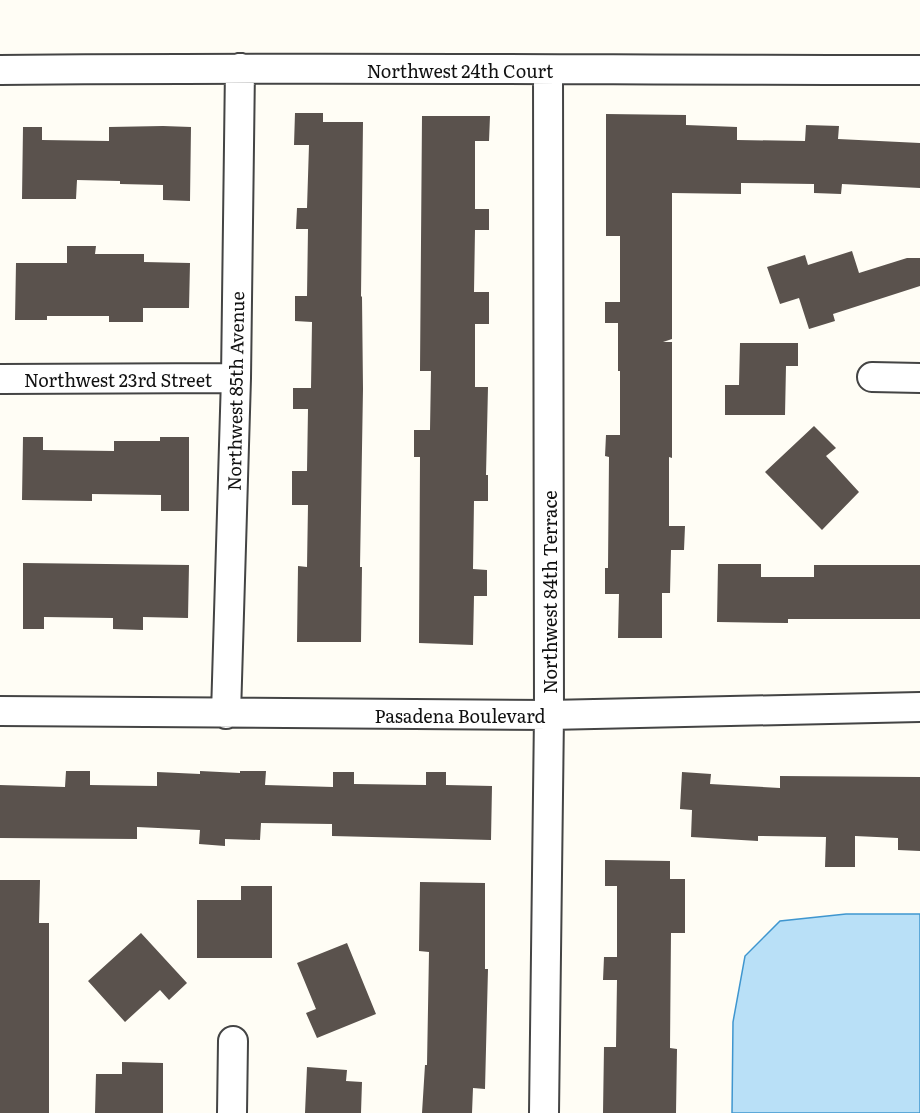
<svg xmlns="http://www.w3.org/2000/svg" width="920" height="1113" viewBox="0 0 920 1113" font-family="Literata,serif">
  <rect width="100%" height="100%" fill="#fffdf5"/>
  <path fill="#b9e0f7" stroke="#3f96cf" stroke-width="1.5" d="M 846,914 L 920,914 L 920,1113 L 732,1113 L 733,1022 L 745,956 L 780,921 Z"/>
  <path fill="#5a524d" d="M 295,113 L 323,113 L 323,122 L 363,122 L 361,296 L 362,297 L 363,389 L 360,567 L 362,567 L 361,642 L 297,642 L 298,566 L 307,567 L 308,505 L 292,505 L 292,471 L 307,471 L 308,409 L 293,409 L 293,388 L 311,388 L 312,322 L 295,321 L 295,296 L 307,296 L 308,229 L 296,229 L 297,208 L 307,208 L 309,145 L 294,145 Z
    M 606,114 L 686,115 L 686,125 L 737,127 L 737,140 L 805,141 L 806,125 L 839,126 L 838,139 L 920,143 L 920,188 L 842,184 L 841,194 L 814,193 L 814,184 L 741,183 L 741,194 L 672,193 L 672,339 L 663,342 L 672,342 L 672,458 L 669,457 L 669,526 L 685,526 L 684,550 L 671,550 L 670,593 L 662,593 L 662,638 L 618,638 L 619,594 L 605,594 L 605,568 L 608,568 L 609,457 L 605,456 L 606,435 L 620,435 L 620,371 L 618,371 L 618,323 L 605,323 L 605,302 L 620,302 L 620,236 L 606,236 Z
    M 422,116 L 490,116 L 489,141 L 475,141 L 475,209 L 489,209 L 489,230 L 475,230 L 474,292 L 489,292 L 489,324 L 475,324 L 475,387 L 488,387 L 486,475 L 488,475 L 488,501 L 474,501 L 473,569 L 487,570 L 487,596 L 474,596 L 473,645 L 419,643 L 420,457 L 414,457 L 414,430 L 430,430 L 431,371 L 420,371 Z
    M 163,126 L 191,127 L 190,201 L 163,200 L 163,185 L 120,184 L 120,181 L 77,180 L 76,199 L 22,199 L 23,127 L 42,127 L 42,140 L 109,141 L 109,127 Z
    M 67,246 L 96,246 L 95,254 L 144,254 L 144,262 L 190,263 L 189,308 L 143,308 L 143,322 L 109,322 L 109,316 L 47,316 L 47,320 L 15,320 L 16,263 L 67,263 Z
    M 852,251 L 859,273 L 907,258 L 920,258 L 920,286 L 833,314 L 835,321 L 809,329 L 799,298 L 780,304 L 767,267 L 805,255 L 808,265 Z
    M 740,343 L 798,343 L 798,366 L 786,366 L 785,415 L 725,415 L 725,385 L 739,385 Z
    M 814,426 L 836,448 L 826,456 L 859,492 L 822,530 L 765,472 Z
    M 23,437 L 43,437 L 43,450 L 114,451 L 114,441 L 160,441 L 160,437 L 189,437 L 189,511 L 161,511 L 161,495 L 92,494 L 92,501 L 22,500 Z
    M 23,563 L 189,565 L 188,618 L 143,617 L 143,630 L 113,629 L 113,618 L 44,617 L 44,629 L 23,629 Z
    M 718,564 L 761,564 L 761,577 L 814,577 L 814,565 L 920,565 L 920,619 L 788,619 L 788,623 L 717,622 Z
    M 66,771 L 90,771 L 90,785 L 157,786 L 157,772 L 200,774 L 200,771 L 240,773 L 240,771 L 266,771 L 265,785 L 333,787 L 333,772 L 354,772 L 354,784 L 426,785 L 426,772 L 446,772 L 446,785 L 492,786 L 491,840 L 332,836 L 332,824 L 261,823 L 260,840 L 225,839 L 225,846 L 199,844 L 200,830 L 137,827 L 137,839 L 0,838 L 0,785 L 65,787 Z
    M 682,772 L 711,774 L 710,784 L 780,788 L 780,776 L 920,777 L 920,851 L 898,850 L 898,838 L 855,836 L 855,867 L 825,867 L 826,837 L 758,836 L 758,841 L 691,837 L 692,810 L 680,809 Z
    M 605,860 L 670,861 L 670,879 L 685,879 L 685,933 L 671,933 L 670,1048 L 677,1049 L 676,1113 L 603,1113 L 604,1047 L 616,1047 L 617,980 L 603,980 L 604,957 L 617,957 L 617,886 L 605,886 Z
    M 0,880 L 40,880 L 39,923 L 49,923 L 49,1113 L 0,1113 Z
    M 420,882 L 485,883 L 485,969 L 488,969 L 485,1089 L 473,1088 L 472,1113 L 422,1113 L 425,1065 L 427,1065 L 429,952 L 419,951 Z
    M 241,886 L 272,886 L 272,958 L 197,958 L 197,900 L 241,900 Z
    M 141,933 L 187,983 L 169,1000 L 160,990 L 125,1022 L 88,981 Z
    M 347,943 L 376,1014 L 317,1038 L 306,1013 L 316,1009 L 297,963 Z
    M 122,1062 L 163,1063 L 163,1113 L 95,1113 L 96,1074 L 122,1074 Z
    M 307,1067 L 347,1070 L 346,1081 L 362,1082 L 361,1113 L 305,1113 Z"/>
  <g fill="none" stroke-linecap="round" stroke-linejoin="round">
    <g stroke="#444" stroke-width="32">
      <path id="minor" d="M 0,70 C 307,67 613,70 920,70
        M 872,377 L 920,378
        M 0,379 L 236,378
        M 0,711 L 549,715 L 920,707
        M 226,714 L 236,378 L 240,68
        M 232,1113 L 233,1041
        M 544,1113 L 549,715 L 548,70"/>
    </g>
    <use href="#minor" stroke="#fff" stroke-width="28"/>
  </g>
  <g text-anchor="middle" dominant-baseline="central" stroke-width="6" stroke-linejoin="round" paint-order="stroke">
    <g font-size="18" fill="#111" stroke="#fff">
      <text x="460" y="70">Northwest 24th Court</text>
      <text x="118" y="379">Northwest 23rd Street</text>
      <text transform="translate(235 391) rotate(-89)">Northwest 85th Avenue</text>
      <text transform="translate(549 592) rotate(-90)">Northwest 84th Terrace</text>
      <text x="460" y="715">Pasadena Boulevard</text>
    </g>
  </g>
</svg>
